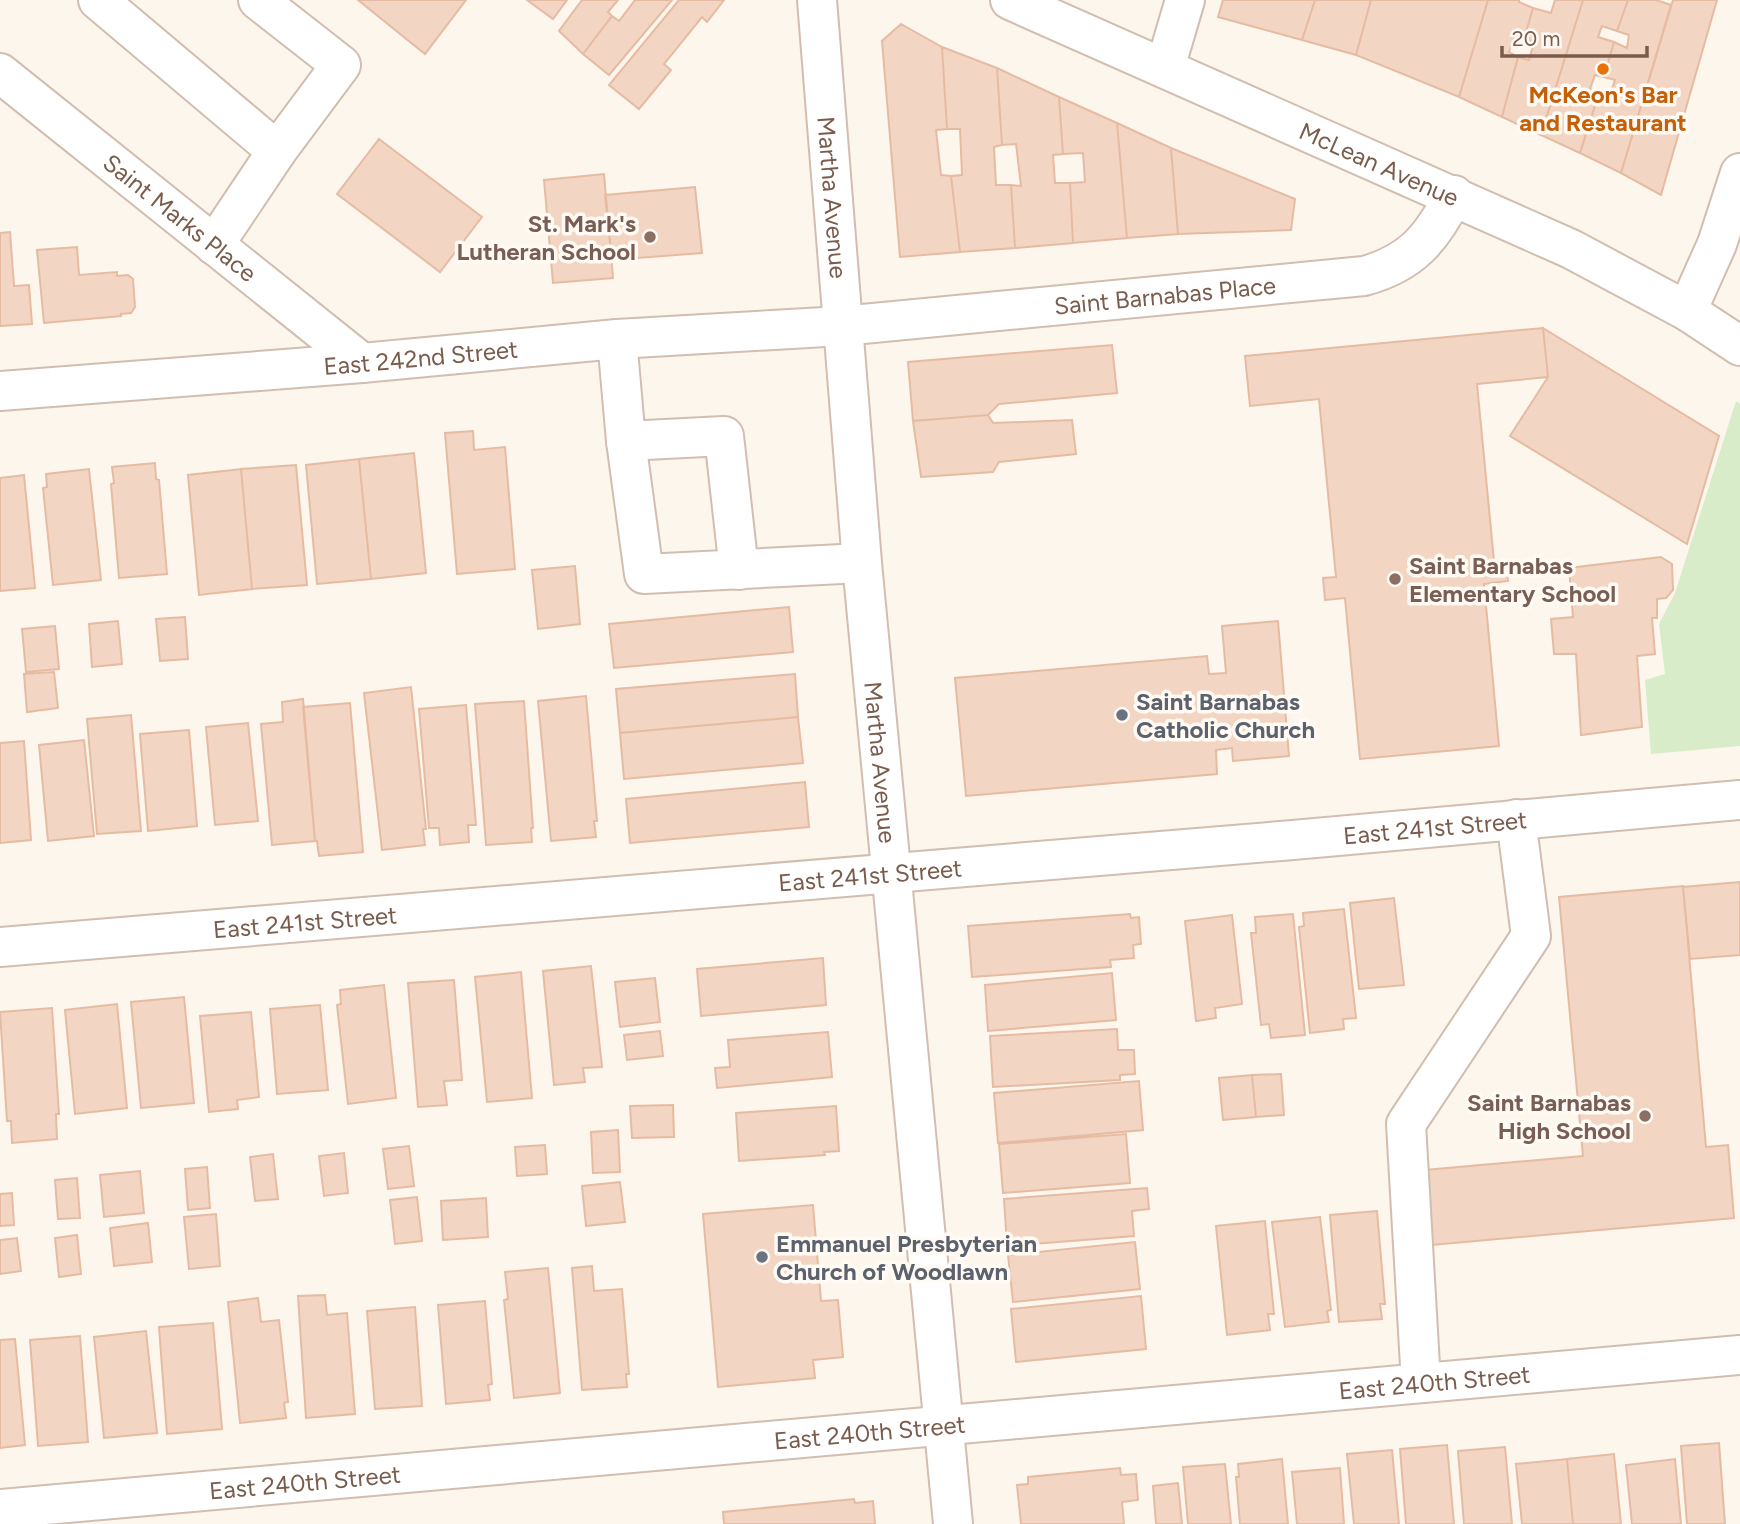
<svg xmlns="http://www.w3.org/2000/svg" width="1740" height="1524" viewBox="0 0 1740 1524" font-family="Figtree,sans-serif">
  <rect width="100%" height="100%" fill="#fdf6ec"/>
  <path fill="#d8ecc9" d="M 1736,401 L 1740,404 L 1740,746 L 1651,754 L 1645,680 L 1665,674 L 1659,624 L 1675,593 Z"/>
  <path fill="#f3d5c3" stroke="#e6bba3" stroke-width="2" d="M 358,0 L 466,0 L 425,54 Z
    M 527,0 L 567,0 L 553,19 Z
    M 582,0 L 618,0 L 608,12 L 612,16 L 583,54 L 559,31 Z
    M 635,0 L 672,0 L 609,75 L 583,54 L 612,16 L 619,21 Z
    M 679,0 L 724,0 L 707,22 L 702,17 L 664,64 L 671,70 L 639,109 L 609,85 Z
    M 1223,0 L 1315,0 L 1302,40 L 1218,17 Z
    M 1315,0 L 1371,0 L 1356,55 L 1302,40 Z
    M 1371,0 L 1488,0 L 1459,97 L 1356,55 Z
    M 1488,0 L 1519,0 L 1519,2 L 1533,8 L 1524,39 L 1515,36 L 1509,52 L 1518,57 L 1502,117 L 1459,97 Z
    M 1555,0 L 1583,0 L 1541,135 L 1502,117 L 1518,57 L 1529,60 L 1534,42 L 1524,39 L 1533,8 L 1551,13 Z
    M 1583,0 L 1628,0 L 1617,31 L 1602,26 L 1598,37 L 1614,42 L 1604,77 L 1595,75 L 1590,89 L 1599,93 L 1580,153 L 1541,135 Z
    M 1628,0 L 1656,0 L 1671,5 L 1621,173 L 1580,153 L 1599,93 L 1609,97 L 1615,80 L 1604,77 L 1614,42 L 1627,48 L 1629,35 L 1617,31 Z
    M 1673,0 L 1717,0 L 1661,195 L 1621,173 Z
    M 901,24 L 942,47 L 947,129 L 936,130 L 941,175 L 951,176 L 960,252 L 900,257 L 882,41 Z
    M 942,47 L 997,68 L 1002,145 L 994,147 L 996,185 L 1011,185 L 1015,248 L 960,252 L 951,176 L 962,175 L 960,129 L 947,129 Z
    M 997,68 L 1059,97 L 1063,154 L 1053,155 L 1055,183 L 1070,183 L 1073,243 L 1015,248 L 1011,185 L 1021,186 L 1016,144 L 1002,145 Z
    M 1059,97 L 1117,123 L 1127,238 L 1073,243 L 1070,183 L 1085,182 L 1083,153 L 1063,154 Z
    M 1117,123 L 1171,148 L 1178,234 L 1127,238 Z
    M 379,139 L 482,217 L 440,272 L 337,194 Z
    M 1171,148 L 1295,199 L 1291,230 L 1178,234 Z
    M 604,174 L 613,278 L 553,283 L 544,180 Z
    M 695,187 L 702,253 L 612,260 L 605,195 Z
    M 10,232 L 14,286 L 29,285 L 32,324 L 0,326 L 0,233 Z
    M 77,247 L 79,275 L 117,272 L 117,276 L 128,275 L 133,279 L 135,307 L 131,313 L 121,314 L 121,316 L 44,323 L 37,250 Z
    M 1543,328 L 1719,436 L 1687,544 L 1510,436 L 1548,377 Z
    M 1543,328 L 1548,377 L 1477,384 L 1494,561 L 1506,560 L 1508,581 L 1484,584 L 1499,746 L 1360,759 L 1345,598 L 1325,600 L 1323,578 L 1336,577 L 1319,399 L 1250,406 L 1245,356 Z
    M 1112,345 L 1117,393 L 999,404 L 988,415 L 913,421 L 908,362 Z
    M 988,415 L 993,423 L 1072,420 L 1076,454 L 999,462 L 993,472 L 921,477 L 913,421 Z
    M 473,431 L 474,450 L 505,447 L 515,569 L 457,574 L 445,433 Z
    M 414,453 L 426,573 L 371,579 L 359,459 Z
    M 359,459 L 371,579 L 317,584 L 306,465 Z
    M 155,463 L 156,479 L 159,480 L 167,574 L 119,578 L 111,484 L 114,483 L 112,467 Z
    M 296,465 L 307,585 L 252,589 L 241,469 Z
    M 89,469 L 101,580 L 53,585 L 43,488 L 47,487 L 46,474 Z
    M 241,469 L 252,589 L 199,595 L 188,475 Z
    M 24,475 L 35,588 L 0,591 L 0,478 Z
    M 1661,557 L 1672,564 L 1673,590 L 1666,598 L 1657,599 L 1657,618 L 1652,618 L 1655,654 L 1637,656 L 1642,727 L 1581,735 L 1576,654 L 1554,654 L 1551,619 L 1573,617 L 1569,568 Z
    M 575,566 L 580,624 L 538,629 L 532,570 Z
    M 789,607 L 793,652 L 614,668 L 609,624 Z
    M 185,617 L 188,659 L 160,661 L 156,619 Z
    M 118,621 L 122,664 L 92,667 L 89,624 Z
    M 1278,621 L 1289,756 L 1233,761 L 1232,748 L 1216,750 L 1217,774 L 966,796 L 955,678 L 1207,656 L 1209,674 L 1226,673 L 1222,626 Z
    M 55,626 L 59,669 L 26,672 L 22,629 Z
    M 54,672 L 58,708 L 27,712 L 24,674 Z
    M 795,674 L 798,717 L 620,733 L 616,689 Z
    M 411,687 L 426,829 L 423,829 L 425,845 L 382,850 L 364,693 Z
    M 586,696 L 597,821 L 594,821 L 596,837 L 551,841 L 538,701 Z
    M 303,699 L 315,841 L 272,845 L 261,724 L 283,722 L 282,702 Z
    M 524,701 L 533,828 L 531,828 L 532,842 L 486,845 L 475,704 Z
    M 350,703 L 363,852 L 319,856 L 317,841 L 315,841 L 303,707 Z
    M 466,705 L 476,825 L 468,825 L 469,842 L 440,845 L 439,828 L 429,828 L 419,709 Z
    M 131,715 L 141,831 L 97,834 L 87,719 Z
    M 798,717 L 803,763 L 624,779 L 620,733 Z
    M 248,723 L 258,821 L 215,825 L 206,727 Z
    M 189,730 L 197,826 L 148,831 L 140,734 Z
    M 84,740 L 94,836 L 48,841 L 39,745 Z
    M 24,741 L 31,840 L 0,843 L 0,743 Z
    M 805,782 L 809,827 L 630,843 L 626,799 Z
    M 1740,882 L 1740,955 L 1690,959 L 1683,887 Z
    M 1683,886 L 1706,1147 L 1728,1145 L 1734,1218 L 1432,1245 L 1425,1170 L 1583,1156 L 1559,897 Z
    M 1394,898 L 1404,985 L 1359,989 L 1350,903 Z
    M 1344,909 L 1356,1018 L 1343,1019 L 1344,1029 L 1310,1033 L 1299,927 L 1304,926 L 1303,913 Z
    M 1130,914 L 1131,918 L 1139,917 L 1141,944 L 1133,945 L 1134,958 L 1110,960 L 1111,967 L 972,977 L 968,926 Z
    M 1293,914 L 1305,1035 L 1271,1038 L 1269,1024 L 1261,1025 L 1251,933 L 1256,933 L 1255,917 Z
    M 1232,915 L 1242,1004 L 1215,1008 L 1216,1018 L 1196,1021 L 1185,921 Z
    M 823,958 L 826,1005 L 701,1016 L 697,969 Z
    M 591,966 L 602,1067 L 583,1068 L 585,1082 L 554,1085 L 543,971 Z
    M 521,972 L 532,1098 L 487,1102 L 475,977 Z
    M 1112,973 L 1116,1020 L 988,1031 L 985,985 Z
    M 655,978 L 660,1022 L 620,1027 L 615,982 Z
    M 454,980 L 462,1080 L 444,1081 L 447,1105 L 418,1107 L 408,983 Z
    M 384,985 L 396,1098 L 348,1104 L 337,1005 L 341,1004 L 340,990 Z
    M 184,997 L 194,1103 L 141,1108 L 131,1002 Z
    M 117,1004 L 127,1108 L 75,1114 L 65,1010 Z
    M 320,1005 L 328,1090 L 277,1094 L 270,1009 Z
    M 52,1008 L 59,1114 L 56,1114 L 57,1139 L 12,1143 L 11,1121 L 7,1121 L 0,1012 Z
    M 251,1012 L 259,1097 L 237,1100 L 238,1109 L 209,1112 L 200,1016 Z
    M 1117,1029 L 1118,1050 L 1134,1050 L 1135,1074 L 1120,1075 L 1120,1080 L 993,1087 L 990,1036 Z
    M 660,1031 L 663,1056 L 627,1060 L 624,1035 Z
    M 828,1032 L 832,1077 L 717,1088 L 715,1068 L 730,1067 L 728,1040 Z
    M 1281,1074 L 1284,1115 L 1256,1117 L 1252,1075 Z
    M 1252,1075 L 1256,1117 L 1223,1120 L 1219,1078 Z
    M 1139,1081 L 1143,1130 L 998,1143 L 994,1093 Z
    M 673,1105 L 674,1137 L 632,1138 L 630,1106 Z
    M 836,1106 L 839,1151 L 824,1152 L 825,1155 L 739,1161 L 736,1113 Z
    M 618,1130 L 620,1172 L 593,1173 L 591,1132 Z
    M 1126,1134 L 1130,1183 L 1003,1193 L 999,1144 Z
    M 545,1145 L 547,1174 L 517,1176 L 515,1147 Z
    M 409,1146 L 414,1186 L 388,1189 L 383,1149 Z
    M 344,1153 L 348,1193 L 324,1196 L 319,1156 Z
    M 273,1154 L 278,1199 L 255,1201 L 250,1157 Z
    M 207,1167 L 210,1208 L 188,1210 L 185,1169 Z
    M 140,1171 L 144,1213 L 104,1217 L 100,1175 Z
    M 77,1178 L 80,1218 L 58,1219 L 55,1180 Z
    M 620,1182 L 625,1222 L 586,1226 L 582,1186 Z
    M 1147,1188 L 1149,1209 L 1132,1211 L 1134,1236 L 1007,1246 L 1004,1199 Z
    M 12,1193 L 14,1225 L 0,1226 L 0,1194 Z
    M 417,1197 L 422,1241 L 395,1244 L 390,1200 Z
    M 486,1198 L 488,1237 L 443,1240 L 441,1201 Z
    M 813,1205 L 821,1301 L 838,1300 L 843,1357 L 813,1360 L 815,1378 L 718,1387 L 703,1214 Z
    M 1377,1211 L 1385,1304 L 1380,1304 L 1382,1319 L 1339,1322 L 1330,1215 Z
    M 216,1214 L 220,1266 L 189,1269 L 184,1217 Z
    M 1320,1217 L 1331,1310 L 1327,1311 L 1329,1322 L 1285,1327 L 1272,1222 Z
    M 1265,1221 L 1274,1314 L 1268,1314 L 1270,1330 L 1227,1335 L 1216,1226 Z
    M 148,1223 L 152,1262 L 114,1266 L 110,1228 Z
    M 77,1235 L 81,1274 L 59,1277 L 55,1238 Z
    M 17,1238 L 21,1271 L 0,1274 L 0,1240 Z
    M 1135,1242 L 1140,1289 L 1013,1302 L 1008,1255 Z
    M 592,1266 L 594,1291 L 622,1289 L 629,1374 L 626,1374 L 627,1387 L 582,1390 L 572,1268 Z
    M 548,1268 L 560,1393 L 514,1398 L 504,1300 L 508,1299 L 505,1272 Z
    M 325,1295 L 327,1315 L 347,1313 L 355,1414 L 306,1418 L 298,1296 Z
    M 1141,1296 L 1146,1349 L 1016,1362 L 1011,1309 Z
    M 258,1298 L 261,1322 L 279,1320 L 288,1402 L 284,1403 L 286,1418 L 240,1423 L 228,1302 Z
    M 485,1301 L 492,1384 L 488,1385 L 490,1400 L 446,1404 L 438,1305 Z
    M 415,1307 L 422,1406 L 375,1409 L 367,1311 Z
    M 213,1323 L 222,1429 L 167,1434 L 159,1327 Z
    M 146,1331 L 157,1433 L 104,1438 L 94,1337 Z
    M 80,1336 L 88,1442 L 38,1446 L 30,1340 Z
    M 15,1339 L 25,1445 L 0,1448 L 0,1340 Z
    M 1719,1443 L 1725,1524 L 1687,1524 L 1681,1446 Z
    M 1447,1445 L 1454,1524 L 1406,1524 L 1400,1449 Z
    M 1505,1447 L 1512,1524 L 1464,1524 L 1458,1451 Z
    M 1392,1450 L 1399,1524 L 1354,1524 L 1347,1454 Z
    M 1614,1454 L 1621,1524 L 1573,1524 L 1567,1459 Z
    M 1282,1459 L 1288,1524 L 1240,1524 L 1236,1477 L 1239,1477 L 1238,1464 Z
    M 1567,1459 L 1573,1524 L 1522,1524 L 1516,1464 Z
    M 1675,1459 L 1681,1524 L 1632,1524 L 1626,1465 Z
    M 1225,1464 L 1231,1524 L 1188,1524 L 1183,1467 Z
    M 1120,1468 L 1121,1475 L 1136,1474 L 1138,1500 L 1122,1502 L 1124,1524 L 1021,1524 L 1017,1485 L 1028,1484 L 1028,1477 Z
    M 1340,1468 L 1344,1524 L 1297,1524 L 1292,1472 Z
    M 1178,1483 L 1182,1524 L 1156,1524 L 1153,1486 Z
    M 854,1499 L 855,1503 L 873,1501 L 875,1524 L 724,1524 L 723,1512 Z"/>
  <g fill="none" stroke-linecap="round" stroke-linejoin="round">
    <g stroke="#d1beb0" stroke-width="42">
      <g id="minor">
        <path d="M 98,0 L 277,151"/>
        <path id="s1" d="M 817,0 L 862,563 L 953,1524"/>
        <path id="s2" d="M 1010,0 L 1571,249 L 1687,311 L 1740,346"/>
        <path d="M 1165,68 L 1185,0"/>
        <path id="s3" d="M 0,73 L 362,363"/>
        <path d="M 214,245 L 277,151 L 341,65 L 258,0"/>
        <path d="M 1687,311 L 1717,244 L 1740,173"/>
        <path d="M 617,339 L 626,441 L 644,574 L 862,563"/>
        <path id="s4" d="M 0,391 L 362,363 L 617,339 L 842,326 L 1364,276 C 1412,263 1432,238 1454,195"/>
        <path d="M 626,441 L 724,436 L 739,570"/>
        <path id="s5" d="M 0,947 L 1293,840 L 1740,800"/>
        <path d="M 1421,1383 L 1406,1124 L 1531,936 L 1516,819"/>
        <path id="s6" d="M 0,1509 L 1740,1355"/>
      </g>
    </g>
    <use href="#minor" stroke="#fff" stroke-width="38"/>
  </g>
  <circle fill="#e8710a" stroke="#fffaf3" stroke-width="2.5" cx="1603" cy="69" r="7"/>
  <g fill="#8d6e63" stroke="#fffaf3" stroke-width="2.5">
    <circle cx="650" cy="237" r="7"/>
    <circle cx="1395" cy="579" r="7"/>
    <circle cx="1645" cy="1116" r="7"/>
  </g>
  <g fill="#6b7280" stroke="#fffaf3" stroke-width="2.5">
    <circle cx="1122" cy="715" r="7"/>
    <circle cx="762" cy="1257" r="7"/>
  </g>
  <g text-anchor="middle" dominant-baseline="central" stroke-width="7" stroke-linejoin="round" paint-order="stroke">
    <g font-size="24" font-weight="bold" fill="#c56008" stroke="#fffaf3">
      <text x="1603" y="94">McKeon's Bar<tspan x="1603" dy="28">and Restaurant</tspan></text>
    </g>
    <g font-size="24" fill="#7a5c4d" stroke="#fffaf3">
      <text stroke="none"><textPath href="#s2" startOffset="404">McLean Avenue</textPath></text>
      <text stroke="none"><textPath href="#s1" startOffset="198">Martha Avenue</textPath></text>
      <text stroke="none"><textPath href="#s3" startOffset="231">Saint Marks Place</textPath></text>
      <text stroke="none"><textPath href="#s4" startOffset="1169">Saint Barnabas Place</textPath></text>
      <text stroke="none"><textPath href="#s4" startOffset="422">East 242nd Street</textPath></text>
      <text stroke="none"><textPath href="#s1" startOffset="765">Martha Avenue</textPath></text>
      <text stroke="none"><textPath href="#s5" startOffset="1440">East 241st Street</textPath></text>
      <text stroke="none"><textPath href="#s5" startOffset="873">East 241st Street</textPath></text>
      <text stroke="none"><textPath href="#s5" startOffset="306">East 241st Street</textPath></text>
      <text stroke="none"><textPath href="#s6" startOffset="1440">East 240th Street</textPath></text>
      <text stroke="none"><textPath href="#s6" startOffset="873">East 240th Street</textPath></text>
      <text stroke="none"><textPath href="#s6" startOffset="306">East 240th Street</textPath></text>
    </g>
    <g font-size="24" font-weight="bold" fill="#785e54" stroke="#fffaf3" text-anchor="end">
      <text x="636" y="223">St. Mark's<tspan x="636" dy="28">Lutheran School</tspan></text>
      <text x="1409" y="565" text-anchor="start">Saint Barnabas<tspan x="1409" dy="28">Elementary School</tspan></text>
      <text x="1631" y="1102">Saint Barnabas<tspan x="1631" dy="28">High School</tspan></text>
    </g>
    <g font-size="24" font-weight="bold" fill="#5b616d" stroke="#fffaf3" text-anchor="start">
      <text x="1136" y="701">Saint Barnabas<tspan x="1136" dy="28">Catholic Church</tspan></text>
      <text x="776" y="1243">Emmanuel Presbyterian<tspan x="776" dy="28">Church of Woodlawn</tspan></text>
    </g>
  </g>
  <path d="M1502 46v10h145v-10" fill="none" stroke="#7a5c4d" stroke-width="3.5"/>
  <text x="1512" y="46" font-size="21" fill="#7a5c4d" stroke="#fffaf3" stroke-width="5" paint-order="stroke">20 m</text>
</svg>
